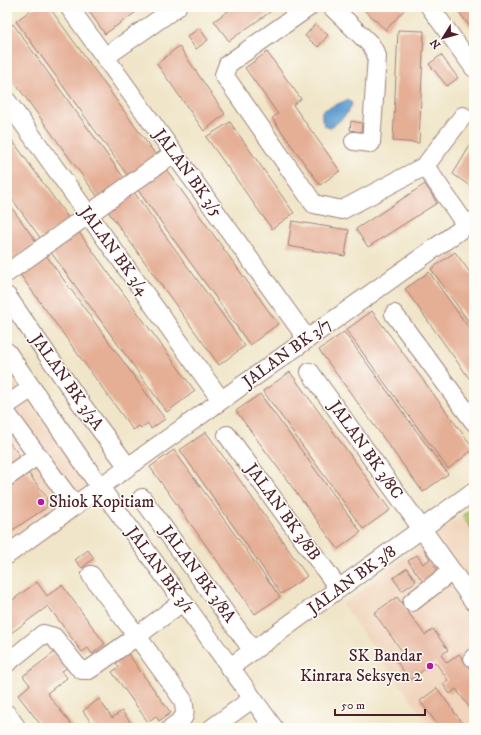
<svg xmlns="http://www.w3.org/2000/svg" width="481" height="735" viewBox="0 0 481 735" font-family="'IM FELL DW Pica',serif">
  <rect width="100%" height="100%" fill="#fdfcf7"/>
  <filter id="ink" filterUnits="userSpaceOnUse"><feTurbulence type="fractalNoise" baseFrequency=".025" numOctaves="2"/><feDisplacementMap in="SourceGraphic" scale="8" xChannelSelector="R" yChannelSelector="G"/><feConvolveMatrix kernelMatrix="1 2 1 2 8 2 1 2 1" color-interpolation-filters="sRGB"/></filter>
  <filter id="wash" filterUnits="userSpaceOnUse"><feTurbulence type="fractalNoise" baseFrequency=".012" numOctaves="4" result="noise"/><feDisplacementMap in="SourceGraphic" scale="16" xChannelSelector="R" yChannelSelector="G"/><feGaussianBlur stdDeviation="0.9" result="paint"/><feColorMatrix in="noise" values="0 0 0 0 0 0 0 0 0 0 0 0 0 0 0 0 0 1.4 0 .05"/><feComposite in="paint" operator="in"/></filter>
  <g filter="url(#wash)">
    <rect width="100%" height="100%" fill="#f0e5c8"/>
    <path fill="#f1d5bd" d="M 14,383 L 100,500 L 7,568 L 7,387 Z
      M 474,507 L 474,728 L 431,728 L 342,604 Z"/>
    <path fill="#aec96f" stroke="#7c744d" d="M 474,507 L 474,532 L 462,516 Z"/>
    <path fill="#609fd2" stroke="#555f7e" d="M 347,100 L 352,103 C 350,113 337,124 329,128 L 324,125 L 322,119 L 322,111 Z"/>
    <g id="blocks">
      <path fill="#e5af96" d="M 35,7 L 49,7 L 158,158 L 130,179 L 16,21 Z
        M 86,7 L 143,7 L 105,34 Z
        M 234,7 L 277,7 L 229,41 L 214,21 Z
        M 367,7 L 401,7 L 404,10 L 386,30 L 364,10 Z
        M 455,7 L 474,7 L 474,32 L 468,24 Z
        M 13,24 L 126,181 L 100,200 L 7,72 L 7,28 Z
        M 315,24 L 328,35 L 318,47 L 305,36 Z
        M 199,28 L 208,40 L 196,49 L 187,37 Z
        M 398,30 L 424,31 L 419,143 L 393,141 Z
        M 179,46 L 225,114 L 204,131 L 157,64 Z
        M 267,52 L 301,99 L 293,105 L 340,171 L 320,185 L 272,118 L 278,114 L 245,68 Z
        M 441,55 L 458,78 L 447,86 L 429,64 Z
        M 351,121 L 362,123 L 361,132 L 350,130 Z
        M 230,122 L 294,213 L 272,229 L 206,137 Z
        M 7,133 L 69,219 L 41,239 L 7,192 Z
        M 474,139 L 474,180 L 470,186 L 453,174 Z
        M 163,165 L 278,324 L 250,345 L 135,186 Z
        M 425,184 L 437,203 L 368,247 L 356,229 Z
        M 131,188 L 245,346 L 219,365 L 105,207 Z
        M 7,201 L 37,243 L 11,261 L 7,256 Z
        M 292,221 L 349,230 L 345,256 L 288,246 Z
        M 78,231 L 195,391 L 167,412 L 50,251 Z
        M 455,252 L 474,278 L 474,329 L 431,269 Z
        M 45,254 L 165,419 L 151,429 L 148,423 L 141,428 L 139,426 L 133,430 L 19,273 Z
        M 429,272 L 474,335 L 474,385 L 405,289 Z
        M 372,311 L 474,449 L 448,469 L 346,330 Z
        M 344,332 L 448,474 L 423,492 L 319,350 Z
        M 290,372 L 390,510 L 363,529 L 263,391 Z
        M 260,394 L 361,532 L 338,549 L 236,411 Z
        M 206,432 L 307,576 L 281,594 L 180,450 Z
        M 7,440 L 21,457 L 7,468 Z
        M 174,450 L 280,597 L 255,614 L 150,467 Z
        M 25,469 L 46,496 L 47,507 L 7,534 L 7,481 Z
        M 427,547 L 439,563 L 434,566 L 439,572 L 424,583 L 408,561 L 417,555 L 423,564 L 430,559 L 424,550 Z
        M 88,550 L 94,558 L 82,568 L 75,560 Z
        M 407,568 L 416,581 L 402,591 L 393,578 Z
        M 37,582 L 47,596 L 62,585 L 105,644 L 92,654 L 88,648 L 82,652 L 48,606 L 7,636 L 7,604 Z
        M 397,597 L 425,635 L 433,629 L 448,650 L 441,655 L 447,663 L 459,654 L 474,674 L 474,714 L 456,689 L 450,694 L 443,684 L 448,680 L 435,662 L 410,680 L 394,658 L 402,651 L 374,613 Z
        M 55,652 L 67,668 L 62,671 L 67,678 L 47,693 L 74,728 L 43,728 L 18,695 L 30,685 L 23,676 Z
        M 128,654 L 171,713 L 159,721 L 156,716 L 148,722 L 112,672 L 119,667 L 116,663 Z
        M 437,688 L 466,728 L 440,728 L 420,701 Z
        M 99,699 L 112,718 L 122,711 L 135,728 L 95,728 L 83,711 Z"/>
    </g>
  </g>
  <g filter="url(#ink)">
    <use href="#blocks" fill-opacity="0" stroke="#9d827a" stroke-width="1"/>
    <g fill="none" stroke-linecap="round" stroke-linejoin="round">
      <g stroke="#9d827a" stroke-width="20">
        <path id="minor" d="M 69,7 L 307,339
          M 309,7 L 228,64 L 224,75 L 314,204 L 342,210 L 425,166 L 463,116
          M 332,7 L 371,45 L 377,56 L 371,143 L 354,141
          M 430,7 L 474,68
          M 105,57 L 177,7
          M 7,101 L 221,400
          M 425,166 L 466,225
          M 7,273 L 174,153
          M 7,296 L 82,405 L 128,467
          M 394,314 L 474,422
          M 7,352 L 100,487 L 274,728
          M 310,372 L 474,602
          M 7,405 L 32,388
          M 7,414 L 75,506
          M 227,435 L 339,589
          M 7,477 L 38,455
          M 142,498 L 253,651
          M 7,555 L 100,487 L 474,220
          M 91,575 L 137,636 L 182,602
          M 412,602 L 452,571
          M 473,658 L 474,658
          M 7,663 L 43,634 L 54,637 L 77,666 L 82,670 L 89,670 L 137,636 L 183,700 C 187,717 185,718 171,728
          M 229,668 L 474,491
          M 7,714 L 17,728
          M 212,728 L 252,699"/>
      </g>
      <use href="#minor" stroke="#fff" stroke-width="18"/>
    </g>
  </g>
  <g fill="#b5179e" stroke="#fdfcf7" stroke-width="1.5">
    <circle cx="41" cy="502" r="4"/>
    <circle cx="430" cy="666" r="4"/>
  </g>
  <g text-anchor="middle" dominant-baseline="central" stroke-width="3" stroke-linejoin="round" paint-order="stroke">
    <g font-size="17" fill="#4a1f2b" stroke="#fdfcf7">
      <text transform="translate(188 173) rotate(54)">JALAN BK 3/5</text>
      <text transform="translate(114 251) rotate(54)">JALAN BK 3/4</text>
      <text transform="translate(287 353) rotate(-36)">JALAN BK 3/7</text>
      <text transform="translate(67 382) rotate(55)">JALAN BK 3/3A</text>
      <text transform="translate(366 450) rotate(55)">JALAN BK 3/8C</text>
      <text transform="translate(283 512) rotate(54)">JALAN BK 3/8B</text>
      <text transform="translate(160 570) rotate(54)">JALAN BK 3/1</text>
      <text transform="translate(198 574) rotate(54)">JALAN BK 3/8A</text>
      <text transform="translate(352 580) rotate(-36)">JALAN BK 3/8</text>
    </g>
    <g font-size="17" fill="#4a1f2b" stroke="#fdfcf7" text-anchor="start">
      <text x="49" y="502">Shiok Kopitiam</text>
      <text x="422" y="656" text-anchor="end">SK Bandar<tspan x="422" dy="20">Kinrara Seksyen 2</tspan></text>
    </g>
  </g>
  <rect width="481" height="735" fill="none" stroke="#fdfcf7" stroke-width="24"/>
  <g transform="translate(443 38) rotate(233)" stroke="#fdfcf7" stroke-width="3" paint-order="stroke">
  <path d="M0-3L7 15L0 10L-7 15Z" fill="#4a1f2b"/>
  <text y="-6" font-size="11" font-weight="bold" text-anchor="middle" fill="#4a1f2b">N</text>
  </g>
  <path d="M335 709v6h90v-6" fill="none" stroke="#4a1f2b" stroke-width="2"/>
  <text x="341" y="709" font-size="12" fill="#4a1f2b" stroke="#fdfcf7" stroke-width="3" paint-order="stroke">50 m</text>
</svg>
